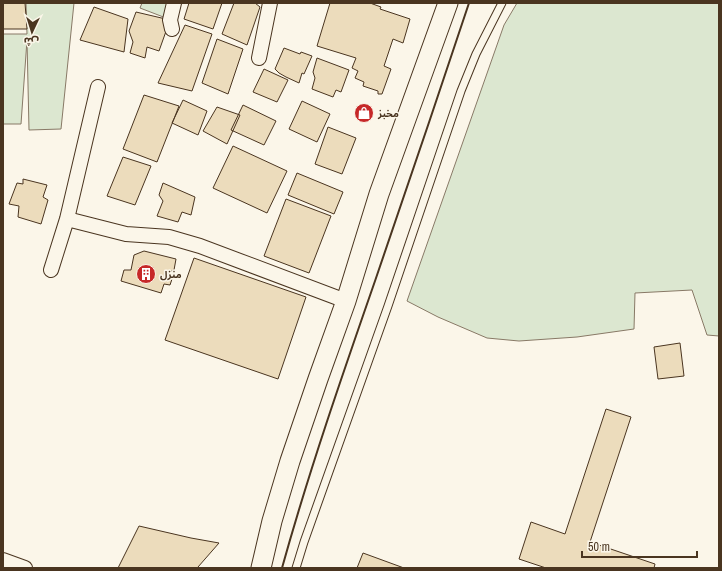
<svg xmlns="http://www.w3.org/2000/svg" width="722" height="571" viewBox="0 0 722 571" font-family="'Archivo Narrow','Noto Sans Arabic',sans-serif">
  <rect width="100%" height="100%" fill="#fbf6e9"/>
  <path fill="#dce7d0" stroke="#887966" d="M 26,3 L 74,3 L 61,129 L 29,130 L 27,40 L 21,124 L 3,124 L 3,34 L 27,34 Z
    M 142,3 L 170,3 L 166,18 L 140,8 Z
    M 517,3 L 719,3 L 719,336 L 707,335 L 692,290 L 635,293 L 634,329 L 577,337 L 519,341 L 487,338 L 438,317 L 407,301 L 504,25 Z"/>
  <path fill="#ecdcbc" stroke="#4a3520" d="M 3,3 L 25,3 L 27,29 L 3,29 Z
    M 189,3 L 222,3 L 213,29 L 184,19 Z
    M 234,3 L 255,3 L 260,7 L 247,45 L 222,34 Z
    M 330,3 L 370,3 L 381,7 L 380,9 L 410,19 L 403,43 L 393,39 L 384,66 L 391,69 L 382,94 L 378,94 L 378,91 L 363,86 L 364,82 L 355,78 L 358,71 L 352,68 L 356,58 L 317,46 Z
    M 94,7 L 128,19 L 124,52 L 80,40 Z
    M 136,12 L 170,20 L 159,51 L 147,47 L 145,58 L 130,53 L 133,42 L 129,31 Z
    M 185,25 L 212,34 L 192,91 L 158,83 Z
    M 217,39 L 243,49 L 228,94 L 202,83 Z
    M 284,48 L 300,54 L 301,52 L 312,56 L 304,74 L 302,73 L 299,83 L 286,77 L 279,73 L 275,69 Z
    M 317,58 L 349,70 L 341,92 L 336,90 L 333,97 L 312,89 L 315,78 L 313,72 Z
    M 264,69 L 288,80 L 277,102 L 253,92 Z
    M 144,95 L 179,106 L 157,162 L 123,149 Z
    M 183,100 L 207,111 L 198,135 L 172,123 Z
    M 302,101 L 330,114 L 317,142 L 289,129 Z
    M 243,105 L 276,121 L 264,145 L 231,130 Z
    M 217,107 L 240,115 L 227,144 L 203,131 Z
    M 328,127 L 356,138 L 342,174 L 315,164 Z
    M 233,146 L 287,171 L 267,213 L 213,188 Z
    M 123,157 L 151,166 L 135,205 L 107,196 Z
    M 297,173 L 343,192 L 334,214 L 288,195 Z
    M 23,179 L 47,185 L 43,197 L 48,200 L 41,224 L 18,217 L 19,206 L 9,204 L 17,183 L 23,184 Z
    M 163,183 L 195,197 L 191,215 L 182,212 L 178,222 L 157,216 L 163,201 L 159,195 Z
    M 286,199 L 331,216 L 309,273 L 264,256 Z
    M 144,251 L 176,259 L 174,270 L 169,272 L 168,276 L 172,279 L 170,285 L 164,284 L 161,293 L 121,281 L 124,270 L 131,270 L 134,255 Z
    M 194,258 L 306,297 L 278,379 L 165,340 Z
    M 680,343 L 684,376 L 658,379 L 654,347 Z
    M 606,409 L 631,417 L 590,542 L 655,564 L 654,568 L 546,568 L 519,559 L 531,522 L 565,534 Z
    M 139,526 L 191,538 L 219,543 L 198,567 L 199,568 L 118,568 Z
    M 363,553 L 404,568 L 357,568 Z"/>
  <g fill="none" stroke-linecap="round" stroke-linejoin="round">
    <g stroke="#4a3520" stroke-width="9">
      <path id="lane" d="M 296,568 L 304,542 L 388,306 L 461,91 L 476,54 L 502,3"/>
    </g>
    <g stroke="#4a3520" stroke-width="16">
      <path id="street" d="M 172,29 L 170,20 L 174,3
        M 259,58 L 270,3
        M 67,219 L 126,234 L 169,237 L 200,246 L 346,301
        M 51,270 L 67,219 L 98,87
        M 3,560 L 25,568"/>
    </g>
    <g stroke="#4a3520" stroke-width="21">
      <path id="secondary" d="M 261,568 L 272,521 L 290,461 L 318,379 L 346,301 L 379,194 L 448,3"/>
    </g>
    <use href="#lane" stroke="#fbf6e9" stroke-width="7"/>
    <use href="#street" stroke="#fbf6e9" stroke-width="14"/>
    <use href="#secondary" stroke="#fbf6e9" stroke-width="19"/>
    <path stroke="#4a3520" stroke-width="2" d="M 282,568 C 309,471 342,376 375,281 C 407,188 438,96 469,3"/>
  </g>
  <defs>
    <g id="shop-disc" transform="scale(1)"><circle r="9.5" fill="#c62828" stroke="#fbf6e9"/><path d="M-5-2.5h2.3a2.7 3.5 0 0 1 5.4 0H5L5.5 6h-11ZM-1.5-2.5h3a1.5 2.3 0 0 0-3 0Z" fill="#fff"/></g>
    <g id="building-disc" transform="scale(1)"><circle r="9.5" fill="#c62828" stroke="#fbf6e9"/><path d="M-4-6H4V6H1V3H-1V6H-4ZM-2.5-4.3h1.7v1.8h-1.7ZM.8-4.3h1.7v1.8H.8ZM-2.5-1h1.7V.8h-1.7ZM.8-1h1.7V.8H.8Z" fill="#fff"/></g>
  </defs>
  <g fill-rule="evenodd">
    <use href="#shop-disc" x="364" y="113"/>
    <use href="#building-disc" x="146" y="274"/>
  </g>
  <g text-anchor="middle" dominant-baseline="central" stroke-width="3" stroke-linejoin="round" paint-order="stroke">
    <g font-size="10" font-weight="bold" fill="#4a3520" stroke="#fbf6e9" text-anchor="start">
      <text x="378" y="113">مخبز</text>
      <text x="160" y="274">منزل</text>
    </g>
  </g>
  <rect width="722" height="571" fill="none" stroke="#4a3520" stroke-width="8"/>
  <g transform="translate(32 32) rotate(184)" stroke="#fbf6e9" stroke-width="3" paint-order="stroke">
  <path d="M0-3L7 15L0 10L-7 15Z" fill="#4a3520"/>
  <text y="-6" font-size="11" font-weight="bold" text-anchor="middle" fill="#4a3520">ش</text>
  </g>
  <path d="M582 551v6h115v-6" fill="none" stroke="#4a3520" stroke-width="2"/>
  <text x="588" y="551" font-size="12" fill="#4a3520" stroke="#fbf6e9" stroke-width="3" paint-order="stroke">50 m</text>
</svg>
